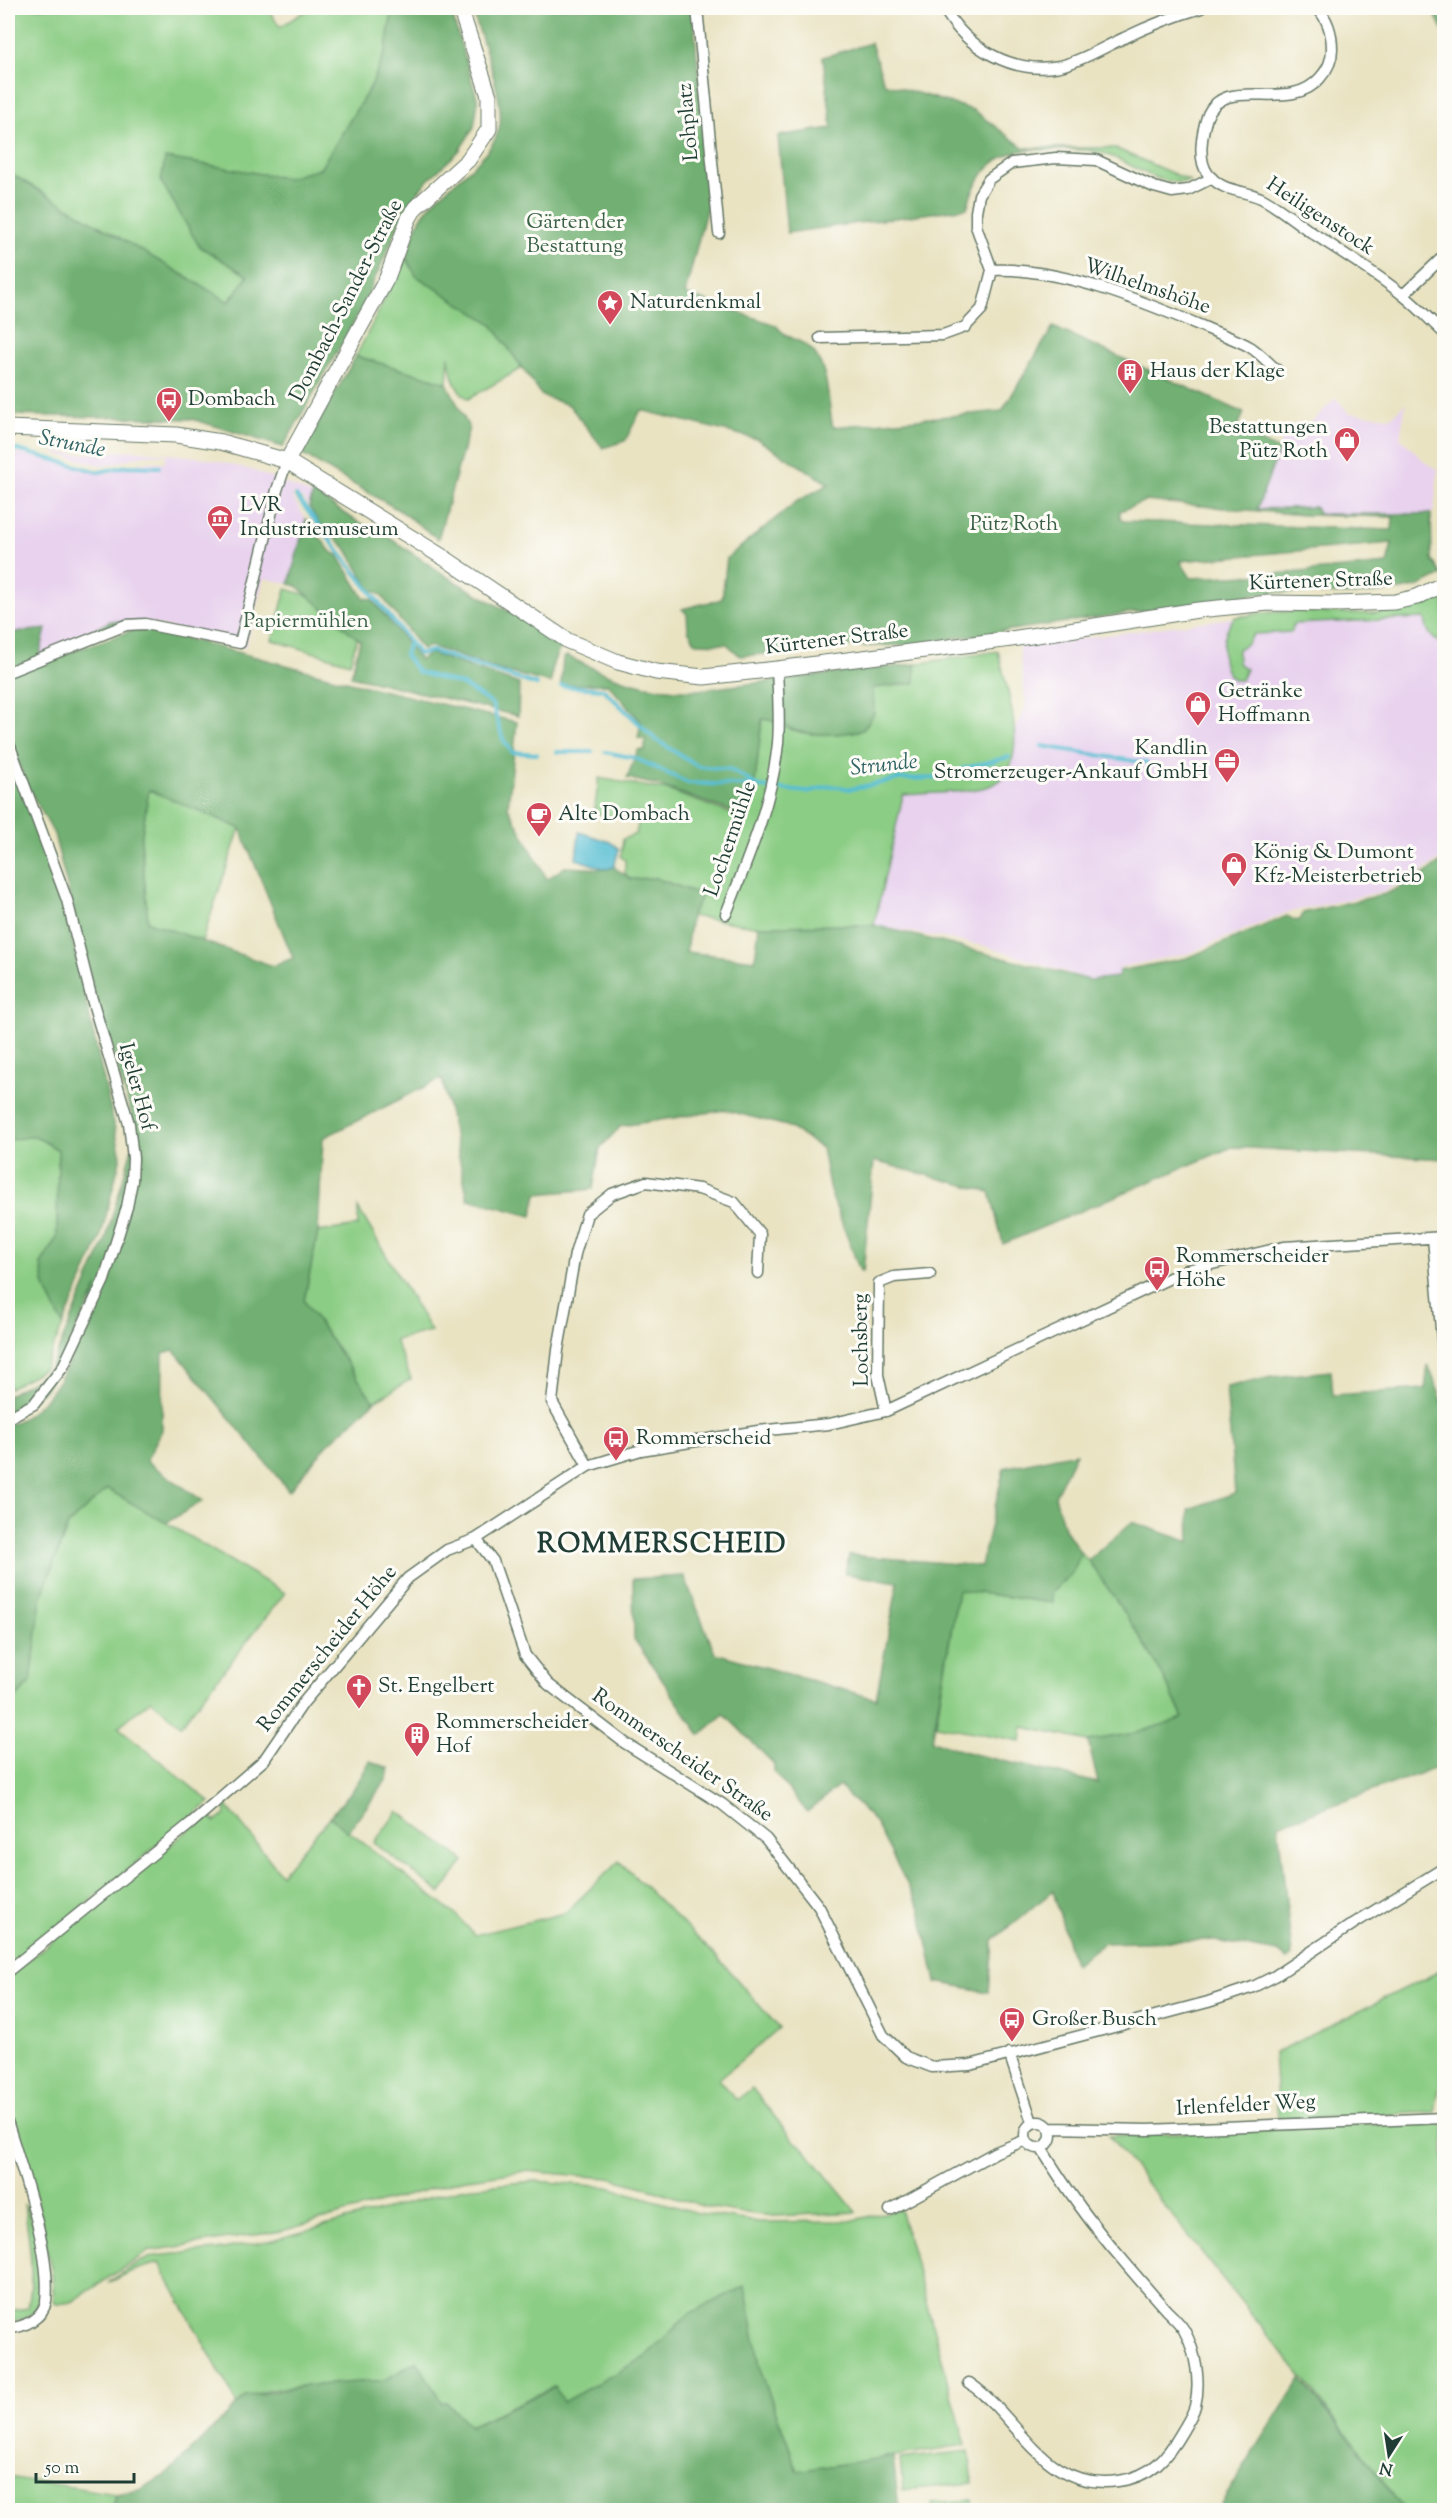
<svg xmlns="http://www.w3.org/2000/svg" width="1452" height="2518" viewBox="0 0 1452 2518" font-family="'Sorts Mill Goudy',serif">
  <rect width="100%" height="100%" fill="#fdfcf7"/>
  <filter id="ink" filterUnits="userSpaceOnUse"><feTurbulence type="fractalNoise" baseFrequency=".0167" numOctaves="2"/><feDisplacementMap in="SourceGraphic" scale="12" xChannelSelector="R" yChannelSelector="G"/><feConvolveMatrix kernelMatrix="1 2 1 2 8 2 1 2 1" color-interpolation-filters="sRGB"/></filter>
  <filter id="wash" filterUnits="userSpaceOnUse"><feTurbulence type="fractalNoise" baseFrequency=".008" numOctaves="4" result="noise"/><feDisplacementMap in="SourceGraphic" scale="24" xChannelSelector="R" yChannelSelector="G"/><feGaussianBlur stdDeviation="1.35" result="paint"/><feColorMatrix in="noise" values="0 0 0 0 0 0 0 0 0 0 0 0 0 0 0 0 0 1.4 0 .05"/><feComposite in="paint" operator="in"/></filter>
  <g filter="url(#wash)">
    <rect width="100%" height="100%" fill="#e9e3c2"/>
    <path fill="#e8d2ee" d="M 1336,398 L 1349,413 L 1391,417 L 1406,403 L 1400,437 L 1426,463 L 1438,470 L 1434,510 L 1431,514 L 1318,514 L 1315,507 L 1256,510 L 1285,432 L 1296,437 Z
      M 132,450 L 205,458 L 252,470 L 313,495 L 309,507 L 302,498 L 294,493 L 292,497 L 306,519 L 289,584 L 264,578 L 245,648 L 142,621 L 38,657 L 45,630 L 8,633 L 8,451 L 107,473 L 142,462 L 165,462 L 166,455 L 145,455 L 104,466 L 48,452 L 84,454 Z
      M 1444,596 L 1444,857 L 1418,874 L 1385,891 L 1286,913 L 1186,954 L 1120,967 L 1119,977 L 1091,980 L 985,946 L 874,925 L 903,794 L 968,789 L 1015,752 L 1015,731 L 1026,706 L 1019,647 L 1276,612 L 1378,613 L 1423,605 Z"/>
    <path fill="#8ccd85" stroke="#56855c" stroke-width="1.5" d="M 8,8 L 267,8 L 280,27 L 310,8 L 393,8 L 385,52 L 371,86 L 320,169 L 286,178 L 165,158 L 199,246 L 248,276 L 228,302 L 8,172 Z
      M 1023,148 L 1115,148 L 1190,181 C 1156,189 1130,159 1098,152 C 1073,146 1047,153 1023,148 Z
      M 406,257 L 417,276 L 491,323 L 522,368 L 468,399 C 453,387 451,375 449,356 L 447,383 L 356,356 Z
      M 286,589 L 365,612 L 350,663 L 272,640 Z
      M 1444,596 L 1444,645 C 1432,639 1426,632 1425,618 L 1293,624 L 1292,632 L 1254,634 L 1247,644 L 1238,649 L 1238,663 L 1246,669 L 1241,680 L 1235,680 C 1216,668 1221,631 1235,617 C 1249,616 1263,612 1276,612 C 1332,609 1393,624 1444,596 Z
      M 998,651 C 1005,683 1034,765 994,784 C 977,793 924,793 903,795 L 874,925 L 754,926 L 691,916 L 702,895 L 655,878 L 630,879 L 625,873 L 625,860 L 621,857 L 623,839 L 636,834 L 639,820 L 594,813 L 599,778 L 667,790 L 743,818 L 753,800 L 762,719 C 776,719 784,728 797,731 C 817,737 843,734 863,730 L 873,696 L 872,688 L 914,683 L 915,664 Z
      M 149,789 L 240,828 L 202,941 L 148,922 L 141,840 Z
      M 35,1136 L 58,1150 L 57,1237 L 41,1264 L 45,1287 L 63,1325 L 44,1369 L 8,1389 L 8,1140 Z
      M 358,1208 L 431,1331 L 395,1340 L 411,1379 L 374,1402 L 304,1301 L 318,1232 L 358,1226 Z
      M 107,1488 L 285,1593 L 181,1725 L 151,1700 L 118,1727 L 210,1802 L 8,1968 L 8,1707 L 31,1681 L 41,1598 L 68,1525 Z
      M 1081,1553 C 1122,1594 1160,1665 1183,1719 L 1136,1733 L 1088,1741 L 1023,1727 L 1021,1741 L 936,1725 L 958,1590 L 1052,1603 L 1051,1593 L 1072,1573 Z
      M 224,1802 L 281,1874 L 330,1817 L 457,1916 L 475,1935 L 565,1913 L 619,1861 L 719,1959 L 779,2028 L 719,2079 L 737,2100 L 752,2088 L 793,2140 L 803,2147 L 856,2212 L 774,2216 L 737,2212 L 702,2206 L 655,2190 L 609,2178 L 525,2171 L 461,2180 L 282,2231 L 149,2251 L 72,2302 L 58,2304 L 54,2301 L 52,2273 L 35,2192 L 8,2104 L 8,1977 L 210,1813 L 214,1822 L 226,1815 Z
      M 398,1811 L 464,1861 L 441,1893 L 374,1843 Z
      M 1444,1969 L 1444,2060 L 1435,2112 L 1278,2120 L 1274,2053 Z
      M 1444,2121 L 1444,2510 L 1404,2510 L 1366,2458 L 1109,2136 Z
      M 535,2181 L 608,2187 L 698,2213 L 758,2222 L 850,2221 L 900,2209 L 966,2445 L 798,2471 L 761,2372 L 757,2351 L 690,2313 L 644,2358 L 562,2403 L 554,2387 L 469,2426 L 446,2402 L 442,2403 L 417,2362 C 407,2367 395,2377 384,2380 C 348,2388 263,2379 238,2405 L 159,2263 L 132,2271 L 108,2283 L 135,2264 L 154,2256 L 217,2250 L 273,2240 L 464,2188 Z
      M 24,2204 C 37,2225 54,2297 30,2315 C 23,2321 15,2321 8,2322 L 8,2311 L 28,2308 C 35,2272 29,2239 24,2204 Z
      M 969,2451 L 973,2483 L 903,2490 L 900,2459 Z
      M 8,2477 L 116,2494 L 113,2510 L 8,2510 Z
      M 972,2500 L 973,2510 L 934,2510 L 932,2503 Z"/>
    <path fill="#71b072" stroke="#487653" stroke-width="1.5" fill-rule="evenodd" d="M 393,8 L 450,8 L 478,101 L 474,127 L 459,151 L 427,181 L 404,209 L 388,250 L 359,313 L 283,447 L 192,419 L 8,415 L 8,172 L 229,302 L 248,276 L 199,246 L 161,181 L 165,158 L 286,178 L 320,169 L 371,86 L 385,52 Z
      M 471,8 L 693,8 L 708,202 L 685,294 L 776,325 C 783,337 799,339 810,348 C 830,367 827,402 833,427 L 1002,411 L 1053,327 L 1244,413 L 1236,431 L 1279,450 L 1257,509 L 1315,507 L 1318,514 L 1431,514 L 1432,560 L 1442,575 L 1420,586 L 1401,590 L 1353,595 L 1274,592 L 908,645 L 856,646 L 740,656 L 727,644 L 696,643 L 688,630 L 687,614 L 682,609 L 722,599 L 727,558 L 796,502 L 829,484 L 757,439 L 641,410 L 625,441 L 603,448 L 569,405 L 542,396 L 491,323 L 416,276 L 406,257 C 411,245 414,230 421,218 C 440,186 495,161 500,124 C 504,98 480,33 471,8 ZM 1145,501 L 1304,515 L 1393,517 L 1392,530 L 1124,521 L 1120,518 L 1120,511 ZM 1392,543 L 1387,564 L 1289,573 L 1191,578 L 1180,561 Z
      M 1432,8 L 1444,8 L 1444,33 Z
      M 871,43 L 884,83 L 973,110 L 1023,147 L 1031,150 C 997,151 975,175 967,208 L 787,233 L 778,136 L 832,128 L 823,57 Z
      M 356,356 L 447,383 L 469,428 L 438,539 L 402,512 L 301,454 Z
      M 313,493 L 358,522 L 382,533 L 454,581 L 563,642 L 553,663 L 551,683 L 500,670 L 430,646 L 422,649 L 381,595 L 370,589 L 346,548 L 319,523 L 309,507 Z
      M 306,519 L 331,552 L 338,555 L 364,598 L 372,599 L 420,660 L 430,653 L 519,684 L 518,716 L 351,676 L 360,641 L 297,586 L 289,584 Z
      M 111,621 L 136,623 L 8,669 L 8,633 L 46,629 L 39,657 Z
      M 142,627 L 365,686 L 517,722 L 508,807 L 547,879 L 565,867 L 606,869 L 614,867 L 630,879 L 655,878 L 702,895 L 691,916 L 686,952 L 755,960 L 759,926 L 874,925 L 1090,980 L 1118,977 L 1119,971 L 1187,958 L 1287,916 L 1296,921 L 1301,919 L 1303,913 L 1386,894 L 1420,877 L 1444,860 L 1444,1159 L 1232,1147 L 1003,1244 L 990,1192 L 874,1161 L 863,1272 L 860,1271 L 830,1191 L 822,1148 L 787,1126 L 725,1110 L 621,1126 L 600,1148 L 593,1189 L 537,1194 L 532,1216 L 468,1199 L 442,1078 L 323,1138 L 318,1232 L 304,1301 L 374,1402 L 327,1445 L 289,1491 L 174,1350 L 163,1353 L 162,1430 L 146,1461 L 203,1501 L 166,1523 L 107,1489 L 68,1525 L 41,1598 L 31,1681 L 8,1707 L 8,1425 C 64,1404 78,1337 98,1286 L 46,1389 L 8,1419 L 8,1395 L 49,1372 L 105,1241 L 137,1132 L 92,985 L 54,834 L 27,785 L 8,736 L 8,674 ZM 149,790 L 240,828 L 293,958 L 273,966 L 148,922 L 141,840 Z
      M 567,656 C 611,678 647,692 698,690 L 915,664 L 915,683 L 873,688 L 874,714 L 863,730 C 843,734 818,737 797,731 C 785,728 776,719 762,719 L 753,800 L 745,816 L 657,785 L 627,778 L 638,750 L 645,750 L 645,739 L 638,738 L 641,722 L 608,684 L 561,685 L 563,658 Z
      M 8,754 L 65,909 L 121,1156 L 100,1239 L 63,1325 L 45,1287 L 41,1264 L 57,1237 L 58,1150 L 35,1136 L 8,1140 Z
      M 1428,1365 L 1444,1405 L 1444,1765 L 1278,1825 L 1292,1955 L 1287,1959 L 1278,1952 L 1209,1940 L 1104,1943 L 1074,1964 L 1053,1891 L 993,1940 L 989,1992 L 936,1982 L 920,1909 L 875,1822 L 839,1786 L 807,1812 L 774,1772 L 774,1764 L 724,1714 L 700,1735 L 634,1639 L 633,1579 L 684,1576 L 715,1653 L 876,1699 L 898,1582 L 845,1574 L 849,1555 L 981,1566 L 1004,1468 L 1076,1453 L 1055,1496 L 1064,1528 L 1081,1553 L 1072,1573 L 1051,1593 L 1053,1603 L 958,1590 L 932,1741 L 973,1754 L 1098,1783 L 1088,1741 L 1136,1733 L 1183,1718 C 1158,1660 1124,1611 1088,1560 L 1132,1522 L 1190,1542 L 1189,1509 L 1235,1493 L 1226,1387 L 1272,1377 L 1331,1371 L 1333,1395 L 1425,1389 Z
      M 370,1761 L 389,1768 L 387,1779 L 348,1832 L 330,1817 L 355,1787 Z
      M 745,2286 L 761,2372 L 798,2471 L 893,2456 L 899,2510 L 113,2510 L 116,2494 L 140,2490 L 167,2474 L 245,2397 L 303,2386 L 385,2380 L 417,2361 L 442,2403 L 446,2402 L 470,2426 L 555,2387 L 563,2402 L 644,2358 L 690,2313 Z
      M 1300,2379 L 1366,2458 L 1404,2510 L 1217,2510 Z"/>
    <path fill="#56bed3" stroke="#3a7e84" stroke-width="1.5" d="M 579,832 L 610,842 L 619,849 L 614,867 L 606,869 L 576,859 Z"/>
    <g fill="none" stroke-linecap="round" stroke-linejoin="round">
      <path stroke="#56bed3" stroke-width="4" d="M 14,449 L 99,472 L 127,466 L 159,467
        M 296,496 L 419,654 L 432,651 L 537,685
        M 409,642 L 405,655 L 418,672 L 463,685 L 492,704 L 503,739 L 512,752 L 537,754
        M 561,686 L 603,689 L 655,739 L 697,766 L 729,769 L 760,787 L 807,792 L 831,786 L 851,789 L 899,779 L 944,778 L 965,768 L 1009,757
        M 1042,746 L 1147,763
        M 557,752 L 592,752
        M 605,752 L 635,758 L 688,783 L 757,786"/>
    </g>
  </g>
  <g filter="url(#ink)">
    <g fill="none" stroke-linecap="round" stroke-linejoin="round">
      <g stroke="#676" stroke-width="13">
        <path id="street" d="M 697,8 L 719,233
          M 944,8 C 966,48 1013,75 1060,66 C 1082,61 1104,47 1124,38 C 1149,26 1174,16 1201,8
          M 1317,8 C 1328,19 1332,33 1332,49 C 1332,61 1328,69 1320,78 C 1289,115 1224,72 1207,117 C 1202,133 1197,160 1208,174 C 1223,193 1242,189 1261,198 C 1279,207 1297,223 1314,234 C 1344,254 1376,273 1404,296 C 1418,307 1431,321 1444,333
          M 992,270 L 976,226 L 976,212 L 979,195 L 989,179 L 1012,163 L 1056,158 L 1096,160 L 1154,187 L 1172,192 L 1188,190 L 1212,178
          M 1403,295 L 1444,256
          M 820,338 L 943,335 L 965,327 L 982,309 L 992,270 C 1060,267 1142,301 1204,327 C 1219,334 1237,339 1250,347 C 1260,353 1269,364 1278,371
          M 8,672 L 126,625 L 145,624 L 240,643 L 277,490 L 287,461
          M 8,741 L 67,900 L 91,996 L 129,1124 L 133,1158 L 132,1181 L 127,1207 L 104,1280 L 63,1367 L 34,1404 L 8,1418
          M 726,914 C 748,858 772,803 778,743 C 780,719 778,693 777,669
          M 1433,1238 L 1444,1363
          M 886,1411 L 878,1375 L 879,1283 L 894,1277 L 930,1274
          M 588,1466 L 552,1402 L 558,1350 L 575,1254 L 587,1214 L 612,1194 L 646,1182 L 699,1189 L 734,1202 L 760,1234 L 758,1273
          M 476,1539 L 493,1561 L 525,1655 L 548,1684 L 625,1743 L 722,1804 L 766,1839 L 819,1907 L 883,2035 L 906,2057 L 932,2067 L 970,2065 L 1208,2002 L 1253,1987 L 1275,1976 L 1353,1924 L 1444,1868
          M 8,1971 L 190,1824 L 264,1760 L 303,1703 L 408,1578 L 447,1550 L 476,1539 L 588,1466 L 641,1450 L 758,1431 L 829,1424 L 886,1411 L 1187,1270 L 1284,1247 L 1444,1237
          M 1009,2053 L 1032,2122
          M1025 2135a13 13 0 1 1 26 0a13 13 0 1 1-26 0Z
          M 8,2124 C 22,2170 52,2254 46,2301 C 43,2318 24,2328 8,2328
          M 1050,2128 L 1148,2130 L 1444,2118
          M 890,2210 L 996,2152 L 1026,2140
          M 969,2383 C 1021,2418 1042,2491 1118,2481 C 1151,2477 1167,2458 1183,2430 C 1187,2423 1193,2414 1195,2406 C 1201,2382 1196,2352 1184,2330 C 1180,2323 1172,2316 1166,2310 C 1151,2293 1136,2276 1121,2258 C 1091,2224 1065,2187 1041,2148"/>
      </g>
      <g stroke="#676" stroke-width="17">
        <path id="secondary" d="M 8,428 L 176,435 L 221,442 L 287,461 L 446,559 L 568,641 L 618,662 L 656,672 L 704,677 L 777,669 L 1011,639 L 1198,610 L 1269,603 L 1336,604 L 1395,602 L 1417,597 L 1444,584
          M 287,461 L 387,278 L 408,220 L 415,208 L 468,160 L 489,129 L 489,96 L 460,8"/>
      </g>
      <use href="#street" stroke="#fff" stroke-width="10"/>
      <use href="#secondary" stroke="#fff" stroke-width="15"/>
    </g>
  </g>
  <defs>
    <g id="sight-pin" transform="scale(1.35)"><path d="M0 17L-7.5 6A9.5 9.5 0 1 1 7.5 6Z" fill="#d1495b" stroke="#fdfcf7"/><path d="M0-6L1.8-2.2L6-1.7L2.9 1.2L3.7 5.4L0 3.3L-3.7 5.4L-2.9 1.2L-6-1.7L-1.8-2.2Z" fill="#fff"/></g>
    <g id="building-pin" transform="scale(1.35)"><path d="M0 17L-7.5 6A9.5 9.5 0 1 1 7.5 6Z" fill="#d1495b" stroke="#fdfcf7"/><path d="M-4-6H4V6H1V3H-1V6H-4ZM-2.5-4.3h1.7v1.8h-1.7ZM.8-4.3h1.7v1.8H.8ZM-2.5-1h1.7V.8h-1.7ZM.8-1h1.7V.8H.8Z" fill="#fff"/></g>
    <g id="bus-pin" transform="scale(1.35)"><path d="M0 17L-7.5 6A9.5 9.5 0 1 1 7.5 6Z" fill="#d1495b" stroke="#fdfcf7"/><path d="M-5-6H5V4H4V6H2V4H-2V6H-4V4H-5ZM-3.5-4V0h7V-4ZM-3.5 1.2v1.5H-2V1.2ZM2 1.2v1.5H3.5V1.2Z" fill="#fff"/></g>
    <g id="shop-pin" transform="scale(1.35)"><path d="M0 17L-7.5 6A9.5 9.5 0 1 1 7.5 6Z" fill="#d1495b" stroke="#fdfcf7"/><path d="M-5-2.5h2.3a2.7 3.5 0 0 1 5.4 0H5L5.5 6h-11ZM-1.5-2.5h3a1.5 2.3 0 0 0-3 0Z" fill="#fff"/></g>
    <g id="museum-pin" transform="scale(1.35)"><path d="M0 17L-7.5 6A9.5 9.5 0 1 1 7.5 6Z" fill="#d1495b" stroke="#fdfcf7"/><path d="M0-6L6-3V-2H-6V-3ZM-5-1h2V3h-2ZM-1-1h2V3h-2ZM3-1h2V3H3ZM-6 4H6V6H-6Z" fill="#fff"/></g>
    <g id="office-pin" transform="scale(1.35)"><path d="M0 17L-7.5 6A9.5 9.5 0 1 1 7.5 6Z" fill="#d1495b" stroke="#fdfcf7"/><path d="M-6-3h4V-5.5h4V-3h4V5H-6ZM-1-4.5V-3h2v-1.5ZM-6 0V1H6V0Z" fill="#fff"/></g>
    <g id="cafe-pin" transform="scale(1.35)"><path d="M0 17L-7.5 6A9.5 9.5 0 1 1 7.5 6Z" fill="#d1495b" stroke="#fdfcf7"/><path d="M-5.5-4.5H6V0H3Q3 3.5 0 3.5H-2.5Q-5.5 3.5-5.5 0ZM3-3.2v2h1.7v-2ZM-6 4.5H4V6H-6Z" fill="#fff"/></g>
    <g id="church-pin" transform="scale(1.35)"><path d="M0 17L-7.5 6A9.5 9.5 0 1 1 7.5 6Z" fill="#d1495b" stroke="#fdfcf7"/><path d="M-1.2-6h2.4v3.5h3.3v2.4h-3.3V6h-2.4V-.1h-3.3v-2.4h3.3Z" fill="#fff"/></g>
  </defs>
  <g fill-rule="evenodd">
    <use href="#sight-pin" x="610" y="303"/>
    <use href="#building-pin" x="1130" y="372"/>
    <use href="#bus-pin" x="169" y="400"/>
    <use href="#shop-pin" x="1347" y="440"/>
    <use href="#museum-pin" x="220" y="518"/>
    <use href="#shop-pin" x="1198" y="704"/>
    <use href="#office-pin" x="1227" y="761"/>
    <use href="#cafe-pin" x="539" y="815"/>
    <use href="#shop-pin" x="1234" y="865"/>
    <use href="#bus-pin" x="1157" y="1269"/>
    <use href="#bus-pin" x="616" y="1439"/>
    <use href="#church-pin" x="359" y="1687"/>
    <use href="#building-pin" x="417" y="1735"/>
    <use href="#bus-pin" x="1012" y="2020"/>
  </g>
  <g text-anchor="middle" dominant-baseline="central" stroke-width="6" stroke-linejoin="round" paint-order="stroke">
    <g font-size="21" fill="#1f3d34" stroke="#fdfcf7">
      <text transform="translate(689 122) rotate(-95)">Lohplatz</text>
      <text transform="translate(1320 217) rotate(33)">Heiligenstock</text>
      <text transform="translate(1147 287) rotate(19)">Wilhelmshöhe</text>
      <text transform="translate(347 301) rotate(-63)">Dombach-Sander-Straße</text>
      <text transform="translate(1321 582) rotate(-2)">Kürtener Straße</text>
      <text transform="translate(837 640) rotate(-7)">Kürtener Straße</text>
      <text transform="translate(731 839) rotate(-71)">Lochermühle</text>
      <text transform="translate(136 1087) rotate(75)">Igeler Hof</text>
      <text transform="translate(862 1340) rotate(-91)">Lochsberg</text>
      <text transform="translate(328 1649) rotate(-51)">Rommerscheider Höhe</text>
      <text transform="translate(682 1756) rotate(35)">Rommerscheider Straße</text>
      <text transform="translate(1246 2106) rotate(-3)">Irlenfelder Weg</text>
    </g>
    <g font-size="21" fill="#3a6148" stroke="#fdfcf7">
      <text x="575" y="223">Gärten der<tspan x="575" dy="24">Bestattung</tspan></text>
      <text x="1014" y="525">Pütz Roth</text>
      <text x="306" y="622">Papiermühlen</text>
    </g>
    <g font-size="21" fill="#1f3d34" stroke="#fdfcf7" text-anchor="start">
      <text x="630" y="303">Naturdenkmal</text>
      <text x="1150" y="372">Haus der Klage</text>
      <text x="188" y="400">Dombach</text>
      <text x="1328" y="428" text-anchor="end">Bestattungen<tspan x="1328" dy="24">Pütz Roth</tspan></text>
      <text x="240" y="506">LVR<tspan x="240" dy="24">Industriemuseum</tspan></text>
      <text x="1218" y="692">Getränke<tspan x="1218" dy="24">Hoffmann</tspan></text>
      <text x="1208" y="749" text-anchor="end">Kandlin<tspan x="1208" dy="24">Stromerzeuger-Ankauf GmbH</tspan></text>
      <text x="558" y="815">Alte Dombach</text>
      <text x="1254" y="853">König &amp; Dumont<tspan x="1254" dy="24">Kfz-Meisterbetrieb</tspan></text>
      <text x="1176" y="1257">Rommerscheider<tspan x="1176" dy="24">Höhe</tspan></text>
      <text x="636" y="1439">Rommerscheid</text>
      <text x="378" y="1687">St. Engelbert</text>
      <text x="436" y="1723">Rommerscheider<tspan x="436" dy="24">Hof</tspan></text>
      <text x="1032" y="2020">Großer Busch</text>
    </g>
    <g font-size="22" font-style="italic" fill="#306464" stroke="#fdfcf7">
      <text transform="translate(72 445) rotate(11)">Strunde</text>
      <text transform="translate(884 766) rotate(-6)">Strunde</text>
    </g>
    <g font-size="27" font-weight="bold" letter-spacing="1.5" fill="#1f3d34" stroke="#fdfcf7">
      <text x="662" y="1545">ROMMERSCHEID</text>
    </g>
  </g>
  <rect width="1452" height="2518" fill="none" stroke="#fdfcf7" stroke-width="30"/>
  <g transform="translate(1389 2455) rotate(192)" stroke="#fdfcf7" stroke-width="4.5" paint-order="stroke">
  <path d="M0-4.5L10 22L0 15L-10 22Z" fill="#1f3d34"/>
  <text y="-9" font-size="16" font-weight="bold" text-anchor="middle" fill="#1f3d34">N</text>
  </g>
  <path d="M36 2473v9h98v-9" fill="none" stroke="#1f3d34" stroke-width="3"/>
  <text x="45" y="2473" font-size="18" fill="#1f3d34" stroke="#fdfcf7" stroke-width="4.5" paint-order="stroke">50 m</text>
</svg>
